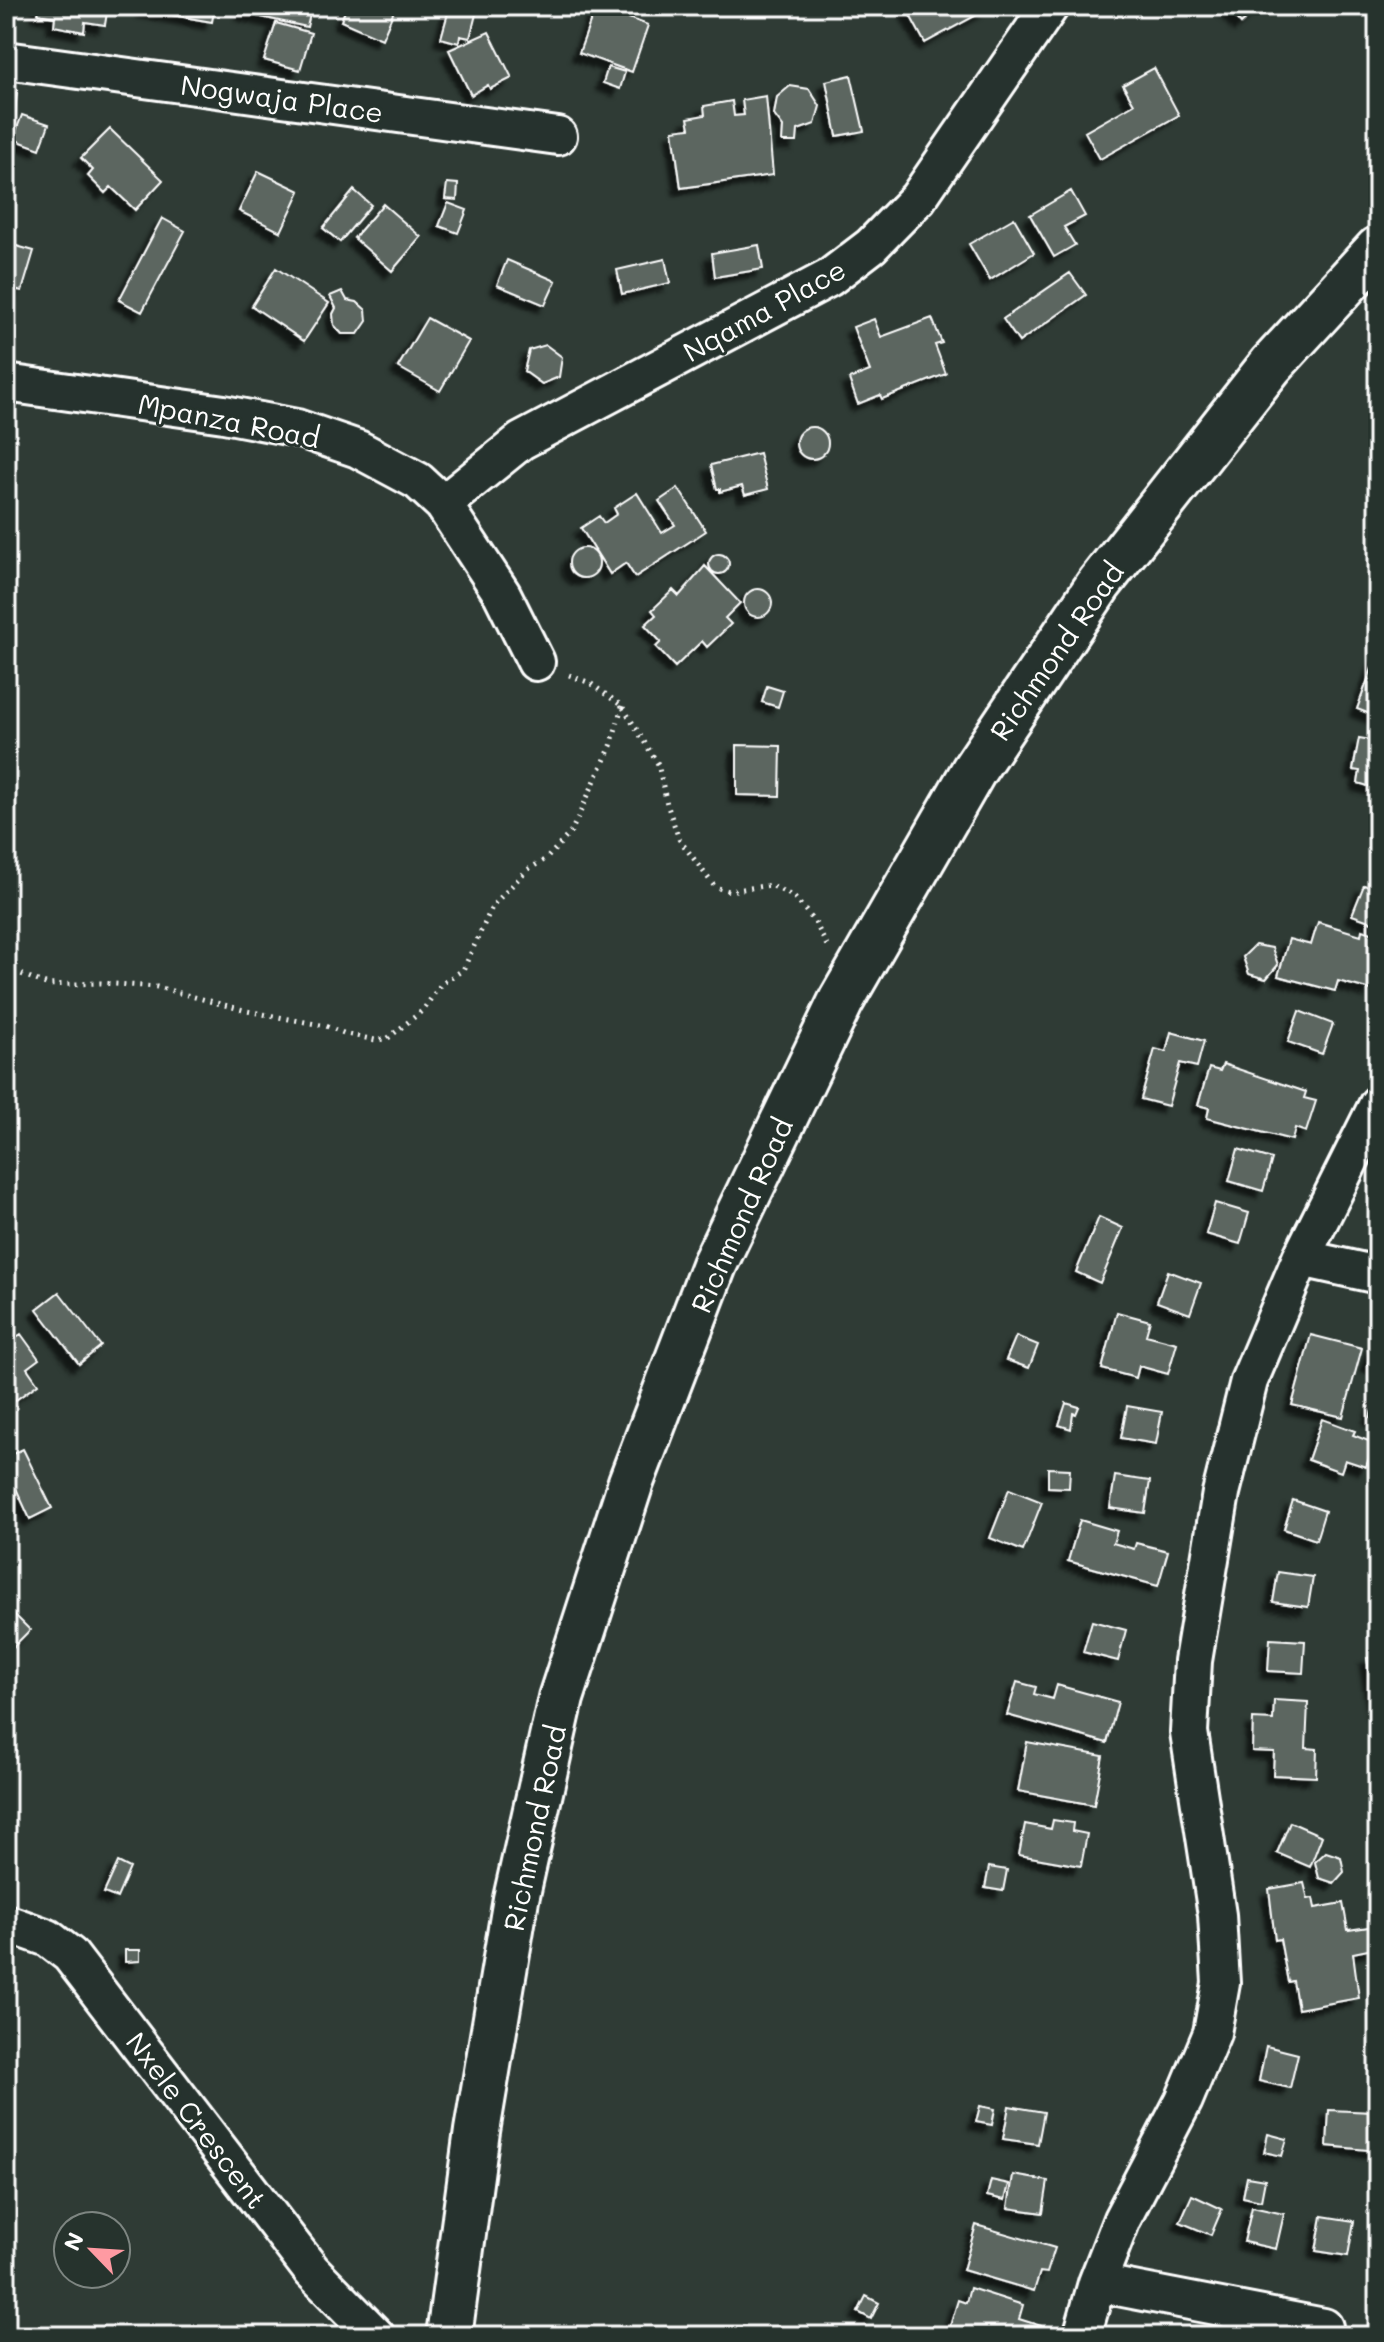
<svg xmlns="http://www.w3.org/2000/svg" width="1384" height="2342" viewBox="0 0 1384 2342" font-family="Mali,sans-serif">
  <defs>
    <filter id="shadow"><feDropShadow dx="-7" dy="7" stdDeviation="2" flood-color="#0009"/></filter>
  </defs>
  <rect width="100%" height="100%" fill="#2f3b35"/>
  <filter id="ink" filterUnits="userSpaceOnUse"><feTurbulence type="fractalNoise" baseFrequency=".0125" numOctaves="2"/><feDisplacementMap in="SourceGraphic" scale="16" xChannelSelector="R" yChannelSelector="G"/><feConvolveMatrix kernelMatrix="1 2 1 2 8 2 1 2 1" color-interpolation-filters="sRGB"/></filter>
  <g filter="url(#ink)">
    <path fill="#5b6661" stroke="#fff" stroke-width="2" filter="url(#shadow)" d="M 40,6 L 108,6 L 105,25 L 85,22 L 84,32 L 54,26 L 55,17 L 38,14 Z
      M 145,6 L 215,6 L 212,22 L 144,10 Z
      M 240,6 L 312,6 L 307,27 L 243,13 L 244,7 Z
      M 347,6 L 396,6 L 382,39 L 341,21 Z
      M 450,6 L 478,6 L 470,38 L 460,36 L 459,43 L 441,38 Z
      M 596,6 L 648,25 L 632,72 L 579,53 Z
      M 905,6 L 983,6 L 986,10 L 925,43 Z
      M 1225,6 L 1261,6 L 1241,24 Z
      M 276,23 L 311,33 L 300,70 L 264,60 Z
      M 489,32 L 512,78 L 490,89 L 488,85 L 471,95 L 449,50 Z
      M 608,67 L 625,72 L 620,89 L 603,83 Z
      M 1154,68 L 1179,115 L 1100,159 L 1085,132 L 1134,104 L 1123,85 Z
      M 851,75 L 864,131 L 837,136 L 826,81 Z
      M 790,86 L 809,89 L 820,106 L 815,124 L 798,130 L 797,142 L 782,142 L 783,127 L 774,115 L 777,97 Z
      M 6,89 L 17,90 L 15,116 L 6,115 Z
      M 766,96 L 773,175 L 681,188 L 673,130 L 690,128 L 688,118 L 705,115 L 704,106 L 732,101 L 734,116 L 744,115 L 742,100 Z
      M 22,115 L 49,124 L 40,149 L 13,139 Z
      M 110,129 L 163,180 L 135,210 L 111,187 L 105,193 L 88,176 L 93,170 L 81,158 Z
      M 258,171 L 300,191 L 281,232 L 239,211 Z
      M 447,183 L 458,184 L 457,200 L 445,199 Z
      M 354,190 L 371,205 L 340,242 L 323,228 Z
      M 1071,191 L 1085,216 L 1064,227 L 1075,245 L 1054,257 L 1030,215 Z
      M 448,203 L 467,210 L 458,233 L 439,226 Z
      M 383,204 L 421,237 L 392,271 L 354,238 Z
      M 162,218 L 185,231 L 142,312 L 119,300 Z
      M 1014,218 L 1034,253 L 990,280 L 969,244 Z
      M 6,243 L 34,251 L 22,291 L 6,287 Z
      M 759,245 L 763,269 L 715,277 L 712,253 Z
      M 665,259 L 670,283 L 622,294 L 617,270 Z
      M 507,260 L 556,281 L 545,305 L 497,285 Z
      M 276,268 L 329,303 L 304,341 L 252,306 Z
      M 1070,273 L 1086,295 L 1019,342 L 1003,319 Z
      M 342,291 L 347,300 L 357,302 L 366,310 L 367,321 L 358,334 L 342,334 L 334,325 L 333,314 L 336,308 L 330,296 Z
      M 427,318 L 469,341 L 440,391 L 398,367 Z
      M 932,318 L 942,343 L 935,345 L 946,374 L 882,399 L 880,395 L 858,404 L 849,379 L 870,371 L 853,327 L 874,319 L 881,337 Z
      M 546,345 L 562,357 L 559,377 L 542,384 L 524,371 L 529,350 Z
      M796 443a16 16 0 1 1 32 0a16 16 0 1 1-32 0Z
      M 759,453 L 768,489 L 745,495 L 742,486 L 720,492 L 720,489 L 717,489 L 711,465 Z
      M 678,488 L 706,531 L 635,577 L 626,563 L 610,574 L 581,528 L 599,516 L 604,523 L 617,514 L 614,508 L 637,493 L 662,533 L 675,525 L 659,501 Z
      M569 563a15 15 0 1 1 30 0a15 15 0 1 1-30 0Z
      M709 564a10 10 0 1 1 20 0a10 10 0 1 1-20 0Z
      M 705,566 L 740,603 L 725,618 L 731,624 L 707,647 L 702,641 L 675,667 L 656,647 L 661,642 L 645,625 L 656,615 L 652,610 L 673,590 L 679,596 Z
      M744 603a14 14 0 1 1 28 0a14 14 0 1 1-28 0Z
      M 1377,655 L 1378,656 L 1378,717 L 1357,709 Z
      M 767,686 L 783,691 L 778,707 L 762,702 Z
      M 1359,738 L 1378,741 L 1378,789 L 1358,783 L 1360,771 L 1353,770 Z
      M 737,745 L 781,746 L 780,796 L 737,795 Z
      M 1364,885 L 1378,890 L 1378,924 L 1352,915 Z
      M 1318,922 L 1361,935 L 1362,930 L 1378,935 L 1378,964 L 1371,990 L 1338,981 L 1335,991 L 1278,976 L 1289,939 L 1311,945 Z
      M 1255,945 L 1272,948 L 1278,965 L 1266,979 L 1249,974 L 1243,957 Z
      M 1299,1011 L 1333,1024 L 1322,1054 L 1288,1042 Z
      M 1171,1032 L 1204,1041 L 1197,1067 L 1180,1063 L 1168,1106 L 1141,1099 L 1155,1049 L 1166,1052 Z
      M 1223,1064 L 1306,1092 L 1304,1098 L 1316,1101 L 1306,1132 L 1295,1128 L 1292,1140 L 1207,1118 L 1209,1108 L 1198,1105 L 1209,1068 L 1220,1071 Z
      M 1238,1149 L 1272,1159 L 1263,1191 L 1229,1181 Z
      M 1215,1203 L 1249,1213 L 1240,1244 L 1206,1234 Z
      M 1099,1217 L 1123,1228 L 1100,1283 L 1076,1272 Z
      M 1168,1271 L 1201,1283 L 1190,1314 L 1157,1302 Z
      M 59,1292 L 101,1346 L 79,1364 L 37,1309 Z
      M 1117,1312 L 1150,1321 L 1146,1335 L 1177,1343 L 1168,1374 L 1139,1366 L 1136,1378 L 1102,1369 Z
      M 6,1332 L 12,1340 L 21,1334 L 39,1359 L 27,1368 L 38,1384 L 6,1407 Z
      M 1311,1335 L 1362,1348 L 1343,1417 L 1292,1405 Z
      M 1016,1336 L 1038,1345 L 1029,1368 L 1006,1360 Z
      M 1374,1343 L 1378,1344 L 1378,1367 L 1368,1364 Z
      M 1378,1390 L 1378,1420 L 1370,1418 Z
      M 1066,1403 L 1079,1407 L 1076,1414 L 1073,1413 L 1071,1429 L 1059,1425 Z
      M 1127,1406 L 1162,1412 L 1156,1444 L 1121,1438 Z
      M 1322,1419 L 1355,1431 L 1353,1435 L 1374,1443 L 1366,1467 L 1345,1460 L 1341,1472 L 1308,1460 Z
      M 23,1449 L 52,1508 L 30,1519 L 15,1486 L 6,1490 L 6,1457 Z
      M 1048,1468 L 1070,1469 L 1069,1488 L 1048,1487 Z
      M 1115,1476 L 1150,1481 L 1145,1513 L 1110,1508 Z
      M 1009,1489 L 1042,1502 L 1023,1551 L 990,1538 Z
      M 1293,1500 L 1325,1511 L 1316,1540 L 1284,1529 Z
      M 1080,1520 L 1117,1531 L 1113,1543 L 1134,1549 L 1136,1543 L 1168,1551 L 1158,1586 L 1068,1561 Z
      M 1278,1572 L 1313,1577 L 1308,1607 L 1273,1602 Z
      M 6,1606 L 30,1630 L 11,1649 L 6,1644 Z
      M 1092,1621 L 1126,1630 L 1118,1661 L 1083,1652 Z
      M 1270,1639 L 1305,1641 L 1303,1673 L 1268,1671 Z
      M 1378,1656 L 1378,1713 L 1376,1713 L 1367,1658 Z
      M 1017,1682 L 1036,1687 L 1034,1694 L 1053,1699 L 1057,1685 L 1118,1702 L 1107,1743 L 1007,1715 Z
      M 1274,1700 L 1308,1702 L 1306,1748 L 1317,1749 L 1316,1777 L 1273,1775 L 1274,1752 L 1252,1751 L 1253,1719 L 1273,1720 Z
      M 1027,1742 L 1103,1756 L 1094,1805 L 1018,1791 Z
      M 1053,1820 L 1073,1823 L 1072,1831 L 1087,1834 L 1081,1866 L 1019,1855 L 1025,1824 L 1051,1829 Z
      M 1290,1822 L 1322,1836 L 1310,1867 L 1277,1853 Z
      M 1326,1852 L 1341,1857 L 1344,1872 L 1334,1883 L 1319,1878 L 1315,1862 Z
      M 118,1862 L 130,1868 L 117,1898 L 104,1893 Z
      M 989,1867 L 1007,1870 L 1003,1891 L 985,1888 Z
      M 1304,1883 L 1308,1899 L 1313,1898 L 1315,1908 L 1343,1903 L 1348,1930 L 1369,1927 L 1373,1949 L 1353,1953 L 1359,1998 L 1298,2009 L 1293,1981 L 1288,1982 L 1280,1939 L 1275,1940 L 1269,1889 Z
      M 125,1950 L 140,1950 L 140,1961 L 125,1962 Z
      M 1266,2046 L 1298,2054 L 1290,2088 L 1259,2081 Z
      M 980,2106 L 995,2109 L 992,2125 L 976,2122 Z
      M 1009,2106 L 1044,2112 L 1038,2144 L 1003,2139 Z
      M 1329,2110 L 1373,2112 L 1373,2120 L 1378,2120 L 1378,2151 L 1327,2146 Z
      M 1268,2134 L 1287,2139 L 1282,2156 L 1264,2152 Z
      M 1013,2175 L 1048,2181 L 1043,2213 L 1008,2208 Z
      M 1247,2177 L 1265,2180 L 1261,2201 L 1243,2197 Z
      M 991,2180 L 1009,2184 L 1005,2200 L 987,2196 Z
      M 1192,2195 L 1222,2209 L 1211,2235 L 1180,2222 Z
      M 1252,2207 L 1284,2214 L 1276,2249 L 1244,2242 Z
      M 1322,2216 L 1354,2221 L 1348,2256 L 1316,2251 Z
      M 976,2225 L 1055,2248 L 1047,2273 L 1040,2272 L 1034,2291 L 963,2270 Z
      M 970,2288 L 1023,2305 L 1019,2319 L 1041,2326 L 1038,2336 L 947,2336 L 958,2300 L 966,2303 Z
      M 866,2296 L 879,2303 L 871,2319 L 858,2312 Z"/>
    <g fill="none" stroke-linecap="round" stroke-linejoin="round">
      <g stroke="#fff" stroke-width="42">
        <path id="minor" d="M 6,60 L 558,136
          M 6,383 L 224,414 L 297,428 L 358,449 L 418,481 L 443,504 L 502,594 L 536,662
          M 443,504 L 521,441 L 829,278 L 871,246 L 918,198 L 1050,6
          M 1301,1258 L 1378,1275
          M 6,1923 L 48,1938 L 70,1955 L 312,2271 L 376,2336
          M 1097,2283 L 1324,2327
          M 1082,2336 L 1097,2283 L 1122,2219 L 1184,2100 L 1212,2033 L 1221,1983 L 1217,1915 L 1189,1732 L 1193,1661 L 1221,1493 L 1249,1381 L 1301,1258 L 1378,1104"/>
      </g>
      <g stroke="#fff" stroke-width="50">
        <path id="trunk" d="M 449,2336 L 477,2131 L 516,1899 L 561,1698 L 631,1482 L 714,1265 L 841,1001 L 974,770 L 1099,584 L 1271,365 L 1378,249"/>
      </g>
      <path stroke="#fff" stroke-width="5" stroke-dasharray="2 6" stroke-linecap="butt" d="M 569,675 L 590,683 L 622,706 L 658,764 L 667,804 L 679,839 L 715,887 L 729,891 L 771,885 L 794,897 L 815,922 L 827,946
        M 6,972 L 16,972 L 48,985 L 101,983 L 157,987 L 247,1011 L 326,1026 L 346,1034 L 375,1040 L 387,1039 L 423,1010 L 441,984 L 463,970 L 493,905 L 527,870 L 546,859 L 571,832 L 611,746 L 622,706"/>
      <use href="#minor" stroke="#26332d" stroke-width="36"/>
      <use href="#trunk" stroke="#26332d" stroke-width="44"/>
    </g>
  </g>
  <g text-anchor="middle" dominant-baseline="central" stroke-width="6" stroke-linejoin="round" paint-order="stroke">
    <g font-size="28" fill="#fff" stroke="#26332d">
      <text transform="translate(282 98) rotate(8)">Nogwaja Place</text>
      <text transform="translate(764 310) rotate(-29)">Nqama Place</text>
      <text transform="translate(229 420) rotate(11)">Mpanza Road</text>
      <text transform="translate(1056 651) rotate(-55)">Richmond Road</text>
      <text transform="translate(741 1215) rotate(-66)">Richmond Road</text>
      <text transform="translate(534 1828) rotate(-78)">Richmond Road</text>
      <text transform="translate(197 2120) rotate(53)">Nxele Crescent</text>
    </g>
  </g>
  <rect width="1384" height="2342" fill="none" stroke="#26332d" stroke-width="32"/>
  <rect x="16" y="16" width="1352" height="2310" fill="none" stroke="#fff" stroke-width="3" filter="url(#ink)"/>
  <g transform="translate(92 2250) rotate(295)"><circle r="38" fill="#26332d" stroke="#7d8581" stroke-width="2"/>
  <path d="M0-6L14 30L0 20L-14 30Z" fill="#ff9aa2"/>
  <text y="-12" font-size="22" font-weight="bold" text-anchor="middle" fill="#ffffff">N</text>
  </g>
</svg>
